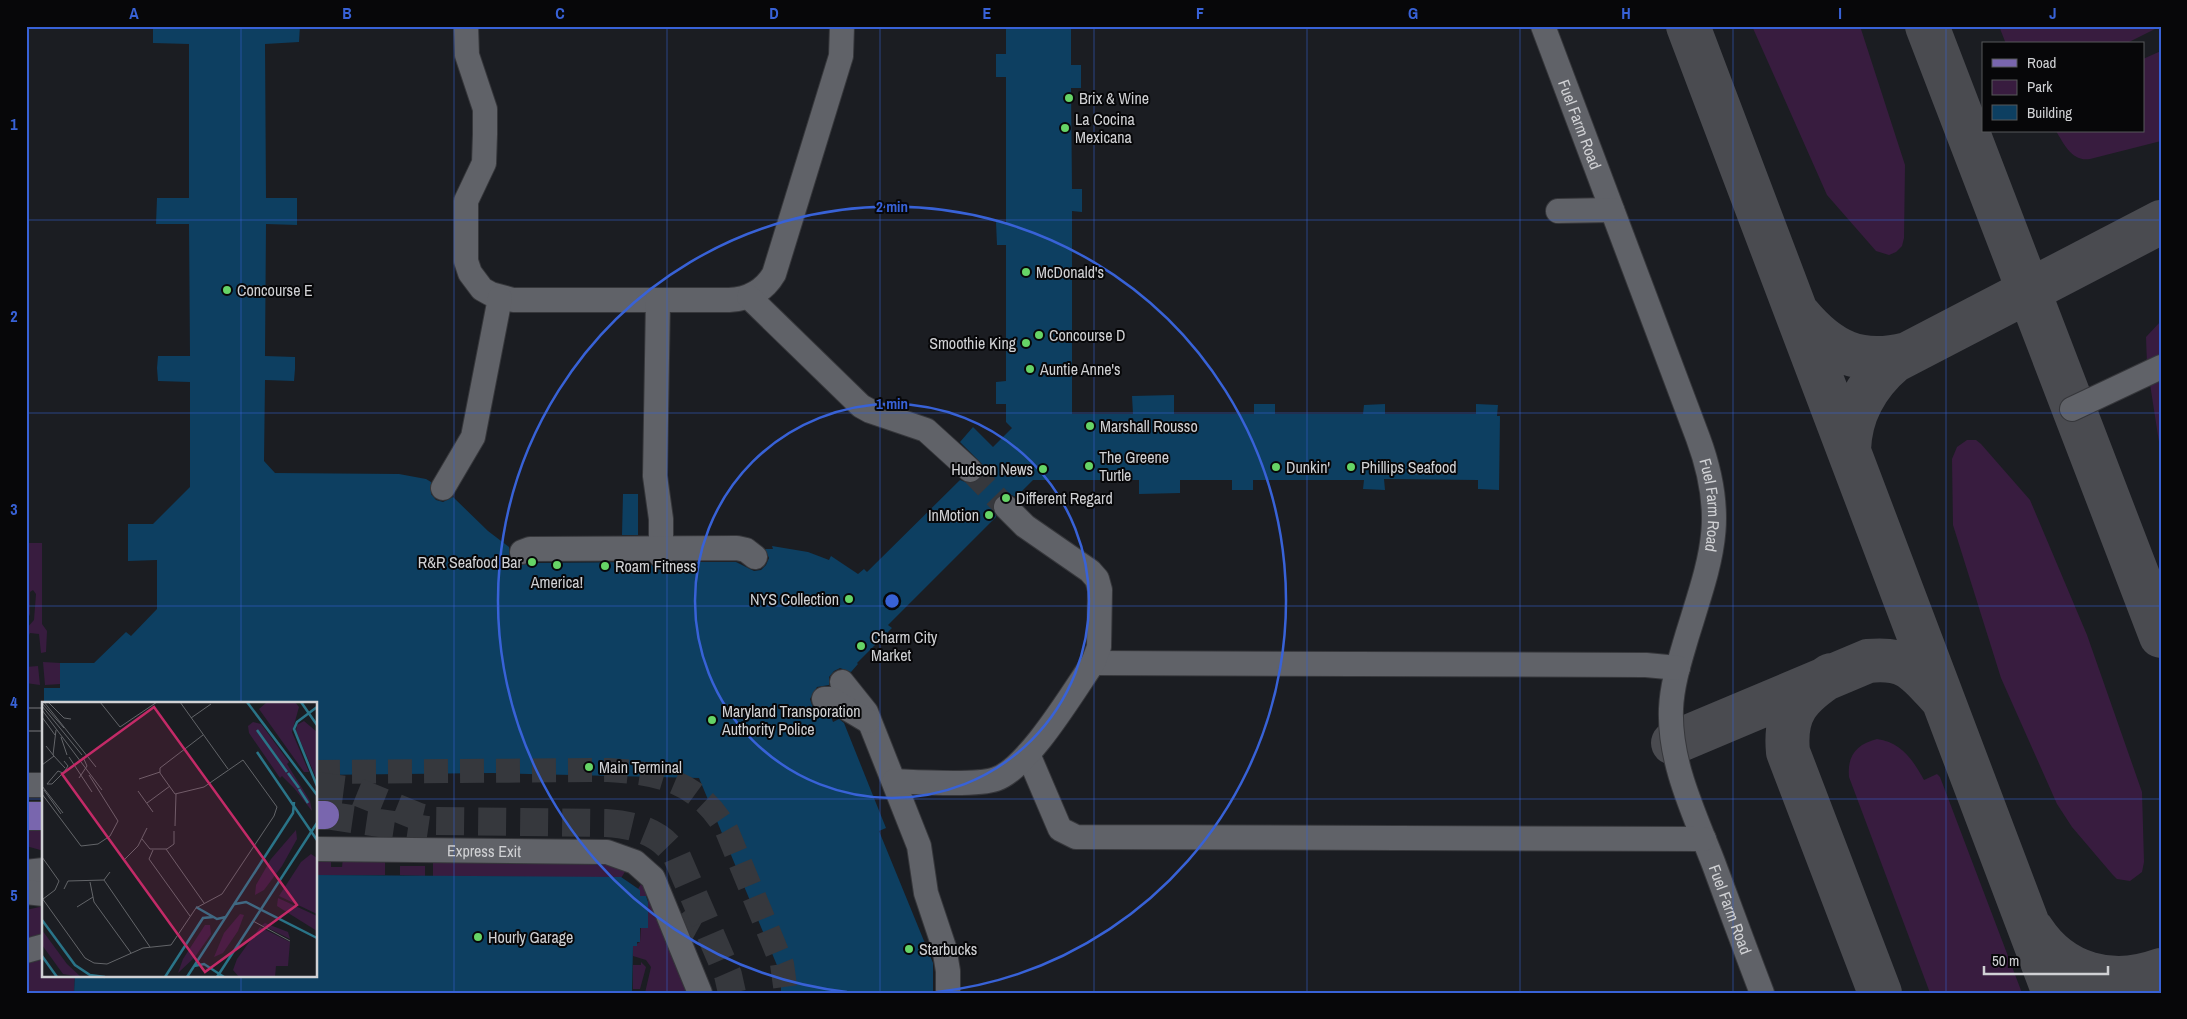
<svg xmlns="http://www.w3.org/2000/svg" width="2187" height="1019" viewBox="0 0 2187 1019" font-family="'Archivo Narrow',sans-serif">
  <rect width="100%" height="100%" fill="#1b1d22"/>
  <path fill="#381c3f" d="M 1752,26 L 1860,26 L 1905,165 L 1904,238 L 1902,246 L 1896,252 L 1889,255 L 1876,251 L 1827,195 Z
    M 1999,26 L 2161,26 L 2125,44 L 2006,44 Z
    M 2161,51 L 2161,141 L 2090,159 C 2072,162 2064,144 2056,131 L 2143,131 L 2143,59 Z
    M 2161,321 L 2161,357 L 2147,364 L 2146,337 Z
    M 2161,379 L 2161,455 L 2150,384 Z
    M 1967,440 L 1976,440 L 1981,444 L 2030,500 L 2087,635 L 2142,792 L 2144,862 L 2142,872 L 2130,881 L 2117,879 L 2112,874 L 2072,827 L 2057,804 L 2001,678 L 1953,525 L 1952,459 L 1957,447 Z
    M 26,543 L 42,543 L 42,624 L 47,631 L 46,652 L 41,653 L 39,634 L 30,633 L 26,641 L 26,629 L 34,620 L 36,594 L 33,590 L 30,592 L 30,614 L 26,623 Z
    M 43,662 L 60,663 L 60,684 L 45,685 Z
    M 38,666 L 40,685 L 26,683 L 26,667 Z
    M 1877,739 C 1901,742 1913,760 1924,780 L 1937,774 L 1940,777 L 2022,993 L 1930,993 L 1849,777 C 1847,755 1857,744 1877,739 Z
    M 26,829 L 44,829 L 44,851 L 26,846 Z
    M 316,858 L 331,858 L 331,867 L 342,867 L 343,858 L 385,860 L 385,875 L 316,875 Z
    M 437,858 L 606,860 L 628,867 L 621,878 L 433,876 L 433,862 Z
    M 400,866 L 425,866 L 425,876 L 400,875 Z
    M 644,879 L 694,993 L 645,993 L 651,967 L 646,960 L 633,956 L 633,946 L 640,942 L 641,928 L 648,928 L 648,896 L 640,896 L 638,889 Z
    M 44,906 L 44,936 L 26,941 L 26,910 Z
    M 44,958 L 44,975 L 75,975 L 74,993 L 26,993 L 26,963 Z
    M 641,962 L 646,967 L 640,989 L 633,989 L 633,965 L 641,965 Z"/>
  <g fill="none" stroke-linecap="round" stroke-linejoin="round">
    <path stroke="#4a4b50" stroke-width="44" d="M 1688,26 L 2054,993
      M 1927,26 L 2161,636
      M 1799,315 C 1830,352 1860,366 1907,354
      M 1849,450 C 1850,413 1867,384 1894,361 L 2161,222
      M 1831,675 C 1799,696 1784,712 1788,752 L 1880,993
      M 1673,743 L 1868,661 C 1909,657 1916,671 1942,699
      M 2033,931 C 2062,975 2112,988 2161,970"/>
  </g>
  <path fill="#0d3f61" d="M 153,26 L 300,26 L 299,42 L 265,44 L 266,198 L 297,198 L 297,225 L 266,224 L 265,356 L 295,357 L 295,369 L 294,381 L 265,380 L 264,461 L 275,473 L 399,474 L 426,479 L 431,482 L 431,494 L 436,500 L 443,502 L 453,497 L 488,531 L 509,547 L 509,557 L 519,565 L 533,563 L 649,562 L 654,568 L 661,570 L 668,568 L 673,562 L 736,562 L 754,571 L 761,570 L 766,565 L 769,558 L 765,549 L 773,549 L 772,546 L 808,552 L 829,560 L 831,556 L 858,574 L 864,569 L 867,572 L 960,480 L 968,483 L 975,483 L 980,479 L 983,472 L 983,465 L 960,442 L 973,427 L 993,447 L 1012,428 L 1006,422 L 1006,404 L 996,404 L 996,382 L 1006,381 L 1006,245 L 997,245 L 996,222 L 1006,222 L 1006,77 L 996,77 L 996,54 L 1006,54 L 1006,26 L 1071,26 L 1071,65 L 1081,65 L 1081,88 L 1071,88 L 1072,189 L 1082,189 L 1082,212 L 1072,211 L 1072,414 L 1133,414 L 1132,396 L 1174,395 L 1174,414 L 1254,414 L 1254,404 L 1275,404 L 1275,414 L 1363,414 L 1364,405 L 1385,404 L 1385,414 L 1476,414 L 1476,404 L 1498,405 L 1497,416 L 1500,416 L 1499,490 L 1478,489 L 1478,480 L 1384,479 L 1385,490 L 1363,489 L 1364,480 L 1253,480 L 1253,490 L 1232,490 L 1232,480 L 1180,480 L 1180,493 L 1139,494 L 1139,480 L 1033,480 L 1016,497 L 1009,494 L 997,497 L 993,504 L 996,517 L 888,625 L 892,628 L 857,663 L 858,664 L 851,672 L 840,668 L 834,671 L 829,677 L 829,685 L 817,687 L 810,699 L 812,705 L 817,711 L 830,714 L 833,722 L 839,719 L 844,723 L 886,828 L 879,831 L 933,963 L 933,993 L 781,993 L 781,975 L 699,778 L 492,773 L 316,775 L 316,703 L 44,703 L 44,688 L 60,688 L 60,663 L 94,663 L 126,632 L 131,636 L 157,609 L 157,560 L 128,561 L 128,524 L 153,524 L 190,487 L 190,382 L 158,381 L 157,368 L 158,356 L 190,356 L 189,224 L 156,224 L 157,198 L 189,198 L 189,44 L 153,43 Z
    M 623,494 L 638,494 L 638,535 L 622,535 Z
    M 316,875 L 621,877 L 640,890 L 640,896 L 646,896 L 648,902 L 648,928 L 640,928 L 640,942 L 637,942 L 637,946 L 633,946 L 632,993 L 74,993 L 75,975 L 316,975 Z"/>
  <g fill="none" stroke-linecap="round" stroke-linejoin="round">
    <path stroke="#36383d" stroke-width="24" stroke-dasharray="24 12" stroke-linecap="butt" d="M 970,470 L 1006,507
      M 316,772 L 608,770 C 661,773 699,782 727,831 L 782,964 L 786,993
      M 680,915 L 691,929 L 702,935"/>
    <path stroke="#36383d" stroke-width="28" stroke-dasharray="28 14" stroke-linecap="butt" d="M 316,786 L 355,791 L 419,817 L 436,821 L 606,823 C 634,825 660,831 677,857 L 728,975 L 732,993
      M 325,815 L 428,830"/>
    <g stroke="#36373b" stroke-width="26">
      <g id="minor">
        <path d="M 466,26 L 467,55 L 485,109 L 485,134 L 484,163 L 466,201 L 466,261 L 470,273 L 482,289 L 491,294 L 513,300 L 729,300 C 749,299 764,291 774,274 L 841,56 L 842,26"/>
        <path id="s1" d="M 1543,26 L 1698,438 C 1728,519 1711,558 1687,636 C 1680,660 1672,684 1671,709 C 1669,762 1694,813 1713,862 C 1729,905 1745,949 1762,993"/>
        <path d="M 1558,211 L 1612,210"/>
        <path d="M 749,297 L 861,406 L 870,411 L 926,430 L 970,470"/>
        <path d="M 658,300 L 655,476 L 661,519 L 661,556"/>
        <path d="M 2072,409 L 2161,367"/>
        <path d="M 443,488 L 473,437 L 500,298"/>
        <path d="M 522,552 L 530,549 L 737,548 L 746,550 L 755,557"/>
        <path d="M 1093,663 L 1646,665 L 1678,668"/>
        <path d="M 842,682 L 866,712 L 919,846 L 926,893 L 944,947 L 948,971 L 948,993"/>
        <path d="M 824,699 L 831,699 L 868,721"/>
        <path d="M 1028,754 L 1060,829 L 1076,837 L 1704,839"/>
        <path d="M 894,781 C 917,782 977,786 996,779 C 1028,768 1073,692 1093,663 L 1099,647 L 1100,590 L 1097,579 L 1090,571 L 1025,526 L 1006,507"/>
        <path d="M 26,785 L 44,785"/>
        <path id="s2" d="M 316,849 L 607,852 L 635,862 L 653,878 L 700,993"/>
        <path d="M 26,872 L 44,870"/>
        <path d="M 26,892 L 44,894"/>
        <path d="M 26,951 L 44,946"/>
      </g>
    </g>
    <g stroke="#36373b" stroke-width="30">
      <path id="major" d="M 316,815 L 325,815
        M 26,816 L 44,816"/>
    </g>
    <use href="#minor" stroke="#606268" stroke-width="24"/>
    <use href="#major" stroke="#7966ae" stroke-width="28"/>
    <path stroke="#78797d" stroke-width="1" d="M 26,708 L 44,708
      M 26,731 L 44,731"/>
  </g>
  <path fill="none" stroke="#3862d7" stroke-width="1" stroke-opacity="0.55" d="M 241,26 L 241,703M 454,26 L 454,993M 667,26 L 667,993M 880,26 L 880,993M 1094,26 L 1094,993M 1307,26 L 1307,993M 1520,26 L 1520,993M 1733,26 L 1733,993M 1946,26 L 1946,993M 26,220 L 2161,220M 26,413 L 2161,413M 26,606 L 2161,606M 26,799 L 44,799M 316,799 L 2161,799M 241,975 L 241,993"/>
  <g fill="none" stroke="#3862d7" stroke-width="2.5">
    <circle cx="892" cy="601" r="197"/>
    <path d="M847 992A394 394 0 1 1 937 992"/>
  </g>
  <g fill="#66d466" stroke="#070709" stroke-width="2">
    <circle cx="1069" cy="98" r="5"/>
    <circle cx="1065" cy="128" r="5"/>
    <circle cx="1026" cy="272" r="5"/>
    <circle cx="227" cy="290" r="5"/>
    <circle cx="1039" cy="335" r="5"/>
    <circle cx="1026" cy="343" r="5"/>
    <circle cx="1030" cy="369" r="5"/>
    <circle cx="1090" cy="426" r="5"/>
    <circle cx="1089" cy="466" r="5"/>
    <circle cx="1276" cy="467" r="5"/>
    <circle cx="1351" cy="467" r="5"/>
    <circle cx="1043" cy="469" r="5"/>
    <circle cx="1006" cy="498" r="5"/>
    <circle cx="989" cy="515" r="5"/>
    <circle cx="532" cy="562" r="5"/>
    <circle cx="557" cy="565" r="5"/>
    <circle cx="605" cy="566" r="5"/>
    <circle cx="849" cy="599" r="5"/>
    <circle cx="861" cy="646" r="5"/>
    <circle cx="712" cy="720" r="5"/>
    <circle cx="589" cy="767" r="5"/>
    <circle cx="478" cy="937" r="5"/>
    <circle cx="909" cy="949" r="5"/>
  </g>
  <g text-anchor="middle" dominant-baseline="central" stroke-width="4" stroke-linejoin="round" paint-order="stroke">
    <g font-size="16" fill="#d0d1d4" stroke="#070709" text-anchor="start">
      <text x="1079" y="98">Brix &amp; Wine</text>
      <text x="1075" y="119">La Cocina<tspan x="1075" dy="18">Mexicana</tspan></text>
      <text x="1036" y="272">McDonald's</text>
      <text x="237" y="290">Concourse E</text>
      <text x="1049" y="335">Concourse D</text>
      <text x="1016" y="343" text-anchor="end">Smoothie King</text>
      <text x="1040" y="369">Auntie Anne's</text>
      <text x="1100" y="426">Marshall Rousso</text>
      <text x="1099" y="457">The Greene<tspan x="1099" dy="18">Turtle</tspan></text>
      <text x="1286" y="467">Dunkin'</text>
      <text x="1361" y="467">Phillips Seafood</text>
      <text x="1033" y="469" text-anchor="end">Hudson News</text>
      <text x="1016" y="498">Different Regard</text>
      <text x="979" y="515" text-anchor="end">InMotion</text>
      <text x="522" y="562" text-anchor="end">R&amp;R Seafood Bar</text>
      <text x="615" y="566">Roam Fitness</text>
      <text x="557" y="582" text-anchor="middle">America!</text>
      <text x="839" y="599" text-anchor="end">NYS Collection</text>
      <text x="871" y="637">Charm City<tspan x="871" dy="18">Market</tspan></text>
      <text x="722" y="711">Maryland Transporation<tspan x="722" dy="18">Authority Police</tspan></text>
      <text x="599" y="767">Main Terminal</text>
      <text x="488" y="937">Hourly Garage</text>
      <text x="919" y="949">Starbucks</text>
    </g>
    <g font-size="16" fill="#d0d1d4" stroke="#070709">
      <text stroke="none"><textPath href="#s1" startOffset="105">Fuel Farm Road</textPath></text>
      <text stroke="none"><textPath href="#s1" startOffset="509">Fuel Farm Road</textPath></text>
      <text stroke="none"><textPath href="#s2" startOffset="168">Express Exit</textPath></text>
      <text stroke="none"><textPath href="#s1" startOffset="929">Fuel Farm Road</textPath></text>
    </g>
  </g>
  <g transform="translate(42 702)">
    <rect width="275" height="275" fill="#1b1d22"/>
    <path d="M 225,0 L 253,0 L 257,5 L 250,30 L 267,70 L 262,70 L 217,7 ZM 262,19 L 275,30 L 275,78 L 254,29 L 255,23 ZM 211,20 L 219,22 L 247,60 L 245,62 L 268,99 L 270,109 L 252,86 L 240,74 L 238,76 L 207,31 L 206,24 ZM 254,128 L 255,137 L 240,164 L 222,188 L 213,193 L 214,183 L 229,157 ZM 269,152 L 275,156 L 275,212 L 237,194 L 259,160 ZM 236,196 L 275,214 L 275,229 L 235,204 ZM 198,212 L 202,213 L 196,229 L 181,251 L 172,255 L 182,231 ZM 223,221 L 246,230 L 248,237 L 220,223 ZM 163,223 L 168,223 L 169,232 L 153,255 L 136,271 L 141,257 ZM 218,225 L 248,240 L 246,264 L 234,264 L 233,275 L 197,275 L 191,268 L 195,257 ZM 0,228 L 25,262 L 39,275 L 21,272 L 0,243 Z" fill="#381c3f"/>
    <path fill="none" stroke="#2a7488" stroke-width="2.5" d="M 205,0 L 275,93M 259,0 L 275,23M 275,5 L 255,20 L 252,27 L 275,84M 215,28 L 245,70M 215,50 L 275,138M 246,71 L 257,86M 257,87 L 266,101M 193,202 L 204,200 L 275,236M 154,205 L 175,217 L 184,215M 0,218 L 33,263 L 48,273 L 63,275M 0,254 L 15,275M 152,264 L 162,262 L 182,275M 123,275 L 161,216 L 171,215M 145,275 L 251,111 L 252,100M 175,275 L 275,121"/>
    <path fill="none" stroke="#636569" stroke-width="1" d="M 2,0 L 54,65M 6,0 L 22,16 L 29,17M 58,0 L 78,25 L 115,0M 138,0 L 186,67M 0,1 L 22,26M 0,4 L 40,53M 0,8 L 60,88M 0,15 L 13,33M 149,16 L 169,2M 14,28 L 11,53 L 23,66M 19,35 L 25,53M 27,55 L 50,90M 0,63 L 12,54 L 4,44M 21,71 L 16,69 L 5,82 L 10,82 L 22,70 L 26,64 L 22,59M 37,76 L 45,64 L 41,55M 97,77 L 118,70M 0,84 L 21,111M 2,88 L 19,112M 96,89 L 111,110M 0,92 L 39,144 L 56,142 L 68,134 L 76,119 L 47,73M 105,101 L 128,84M 133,124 L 134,92M 100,137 L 108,147 L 125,147 L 132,142 L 132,129M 124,147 L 162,201M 111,148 L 107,157 L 148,214M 0,155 L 17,179 L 13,188 L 1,197M 83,157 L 96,144 L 105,126M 62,178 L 108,245M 48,180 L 52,200 L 89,251M 22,187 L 26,179 L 62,178 L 68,170M 0,196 L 43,256 L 52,261 L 65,262 L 101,246 L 129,243 L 154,206 L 180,192 L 232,114 L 235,105 L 201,58 L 162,85 L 133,92 L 118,71 L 118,66 L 161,33M 35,205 L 51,195M 211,219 L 248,239"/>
    <path fill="#c32a67" fill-opacity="0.15" stroke="#c32a67" stroke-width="2.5" d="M 112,5 L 255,203 L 163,270 L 20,72 Z"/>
    <rect width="275" height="275" fill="none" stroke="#d0d1d4" stroke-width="2.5"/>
  </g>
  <circle cx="892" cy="601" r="8" fill="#3862d7" stroke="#070709" stroke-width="2.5"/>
  <g font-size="15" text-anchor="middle" font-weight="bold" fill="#3862d7" stroke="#070709" stroke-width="4" stroke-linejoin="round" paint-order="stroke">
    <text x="892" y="212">2 min</text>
    <text x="892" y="409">1 min</text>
  </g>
  <rect width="2187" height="1019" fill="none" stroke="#070709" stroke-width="55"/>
  <rect x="1982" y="42" width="162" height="90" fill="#070709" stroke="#57585a"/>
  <rect x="1992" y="59" width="25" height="8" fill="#7966ae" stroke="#57585a"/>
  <text x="2027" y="68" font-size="15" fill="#d0d1d4">Road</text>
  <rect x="1992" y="80" width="25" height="15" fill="#381c3f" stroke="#57585a"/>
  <text x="2027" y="92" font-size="15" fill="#d0d1d4">Park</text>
  <rect x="1992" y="105" width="25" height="15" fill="#0d3f61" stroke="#57585a"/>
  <text x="2027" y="118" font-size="15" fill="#d0d1d4">Building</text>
  <path d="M1984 966v8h124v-8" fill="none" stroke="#d0d1d4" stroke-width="2.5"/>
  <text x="1992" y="966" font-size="15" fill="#d0d1d4" stroke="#070709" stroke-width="4" paint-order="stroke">50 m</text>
  <rect x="28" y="28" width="2132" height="964" fill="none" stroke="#3862d7" stroke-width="2"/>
  <g font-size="16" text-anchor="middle" font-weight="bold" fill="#3862d7">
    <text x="134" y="19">A</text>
    <text x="347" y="19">B</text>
    <text x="560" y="19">C</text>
    <text x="774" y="19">D</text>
    <text x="987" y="19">E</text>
    <text x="1200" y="19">F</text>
    <text x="1413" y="19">G</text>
    <text x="1626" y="19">H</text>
    <text x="1840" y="19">I</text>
    <text x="2053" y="19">J</text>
    <text x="14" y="130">1</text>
    <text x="14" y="322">2</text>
    <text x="14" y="515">3</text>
    <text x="14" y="708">4</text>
    <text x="14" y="901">5</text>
  </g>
</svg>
